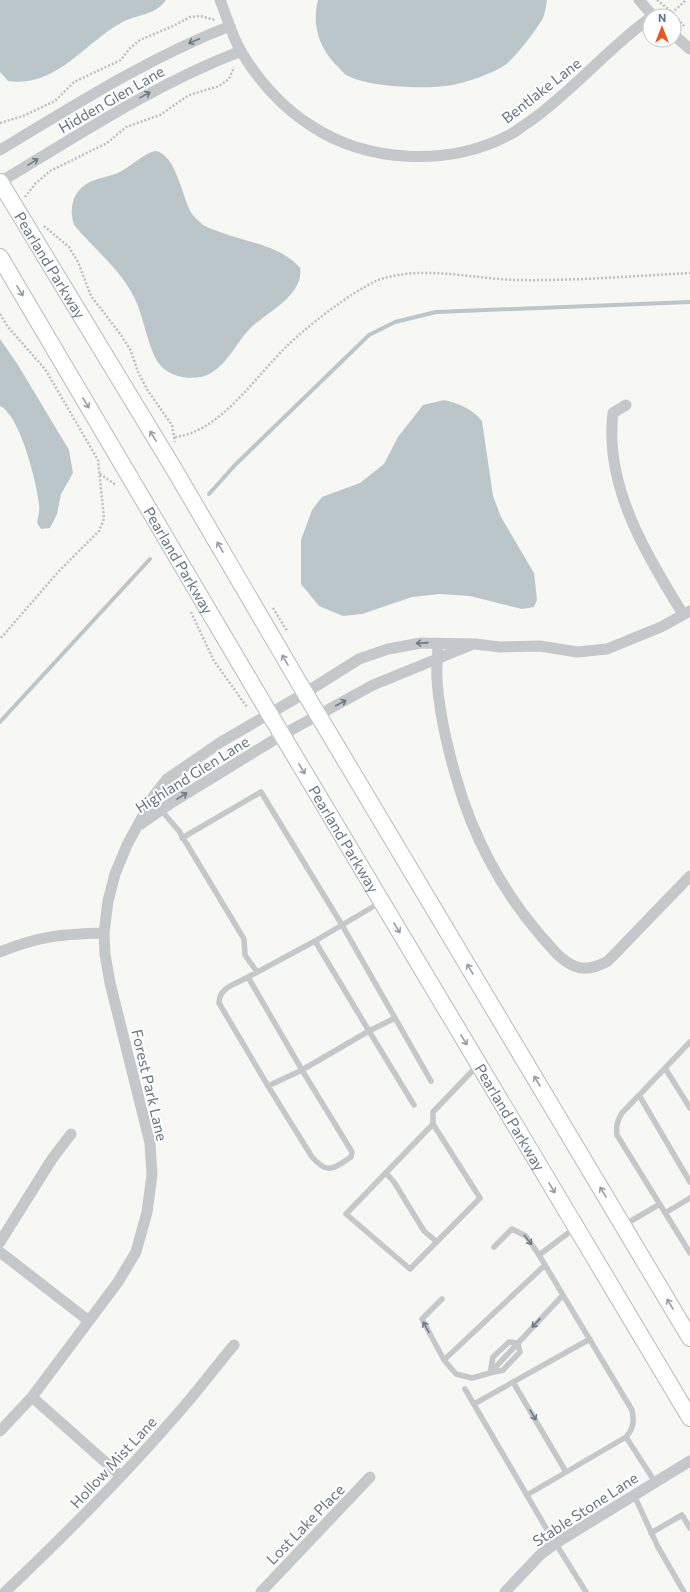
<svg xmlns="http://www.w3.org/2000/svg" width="690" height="1592" viewBox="0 0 690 1592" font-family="Commissioner,sans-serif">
  <rect width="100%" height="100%" fill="#f7f7f3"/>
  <path fill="#bbc6cb" d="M 0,0 L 166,0 C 155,16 136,14 121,23 C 83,44 56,88 8,81 L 0,72 Z
    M 318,0 L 547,0 C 546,6 545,13 543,18 C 537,29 515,58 505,65 C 492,74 460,85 445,86 C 420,89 368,87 346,75 C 342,72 339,67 335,64 C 318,45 312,24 318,0 Z
    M 155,151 C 176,153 182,198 192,214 C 195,218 200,222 203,225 C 208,228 215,230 220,232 C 246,242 282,246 300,268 C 304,293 272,310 255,324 C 238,338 230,362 211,373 C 196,382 171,378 160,365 C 148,350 144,316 134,297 C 120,269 94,249 74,225 C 69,209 72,192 88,183 C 97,178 108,177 118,173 C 130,167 143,154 155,151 Z
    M 0,339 L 18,365 L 69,450 L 73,473 L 61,494 L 57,514 L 50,528 L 41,529 L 37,523 C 38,517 40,510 39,504 C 37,483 20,415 0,406 Z
    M 444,400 C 460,404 471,408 482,421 L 493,496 L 501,517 L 534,573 L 537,600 L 534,607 L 522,609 L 470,596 L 440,594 L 412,597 L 362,614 L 343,616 L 319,606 L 301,584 L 301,540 L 312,510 L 322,497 L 360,483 L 384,464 L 398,437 L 423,405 Z"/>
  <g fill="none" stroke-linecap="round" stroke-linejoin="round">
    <path stroke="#bbc6cb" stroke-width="4" d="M 209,494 L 235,465 L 369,335 L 395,322 L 436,312 L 690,302
      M 0,722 L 150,559"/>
    <g stroke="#b6bbc0" stroke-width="18">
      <g id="secondary">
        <path id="s1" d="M 0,182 L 174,469 L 305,693 L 690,1338"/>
        <path id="s2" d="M 0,257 L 269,713 L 690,1418"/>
      </g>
    </g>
    <path stroke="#bdc0c2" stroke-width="2.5" stroke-dasharray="2 2" stroke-linecap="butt" d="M 657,0 L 673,13 L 684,26
      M 669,16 L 686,0
      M 0,123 L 23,116 L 55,101 L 74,82 L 121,60 L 129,49 L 140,40 L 173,26 L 190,17 L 200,16 L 215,20
      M 25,197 L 35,184 L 50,171 L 107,143 L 126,127 L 160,115 L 189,95 L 219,86 L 229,79 L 234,67
      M 44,226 L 69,247 L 78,262 L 91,296 L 121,335 L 131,351 L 138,372 L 148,391 L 172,425 L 175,442
      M 0,314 L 8,327 L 45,369 L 98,460 L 104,519 L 99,531 L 59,571 L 0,639
      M 175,437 C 220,432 255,377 286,347 C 306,327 350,293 376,281 C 418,264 473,279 517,280 C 575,281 633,276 690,273
      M 100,474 L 116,485
      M 273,608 L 287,631
      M 191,612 L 214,661 L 247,707"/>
    <path stroke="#c4c8cb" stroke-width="5.5" d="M 161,810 L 179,831 L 244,939 L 245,955 L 257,972
      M 182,838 L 261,792 L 342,925 L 315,941 L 369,1031 L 302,1070 L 352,1152 L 351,1157 C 333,1169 328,1175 312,1157 L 268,1086 L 302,1070 L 248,977 C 236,984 219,987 219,1003 L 268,1086
      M 381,902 L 342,925 L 431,1081
      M 248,977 L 315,941
      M 395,1018 L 369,1031 L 414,1105
      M 690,1042 L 622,1113 C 617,1121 616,1126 617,1135 L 690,1253
      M 665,1068 L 690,1108
      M 639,1095 L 690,1182
      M 433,1124 L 346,1214 L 410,1269 L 480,1198 L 433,1124 L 433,1112 L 478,1065
      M 386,1173 L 394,1182 L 424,1231 L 437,1242
      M 665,1213 L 690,1198
      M 624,1225 L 660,1204
      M 494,1247 L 512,1229 L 526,1236 L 539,1255
      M 442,1299 L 422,1319 L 444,1360 L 456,1374 L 472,1378 L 490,1373 L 563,1295
      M 509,1342 L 518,1343 L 520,1352 L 503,1370 L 490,1373 L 493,1357 Z
      M 444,1360 L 545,1265
      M 513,1382 L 566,1472
      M 465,1389 L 546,1528 L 586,1592
      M 474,1404 L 590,1339
      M 626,1437 L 655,1482
      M 527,1495 L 626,1437 C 634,1428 634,1421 632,1410 L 539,1255 L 575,1228
      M 634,1495 L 658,1547 L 684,1592
      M 651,1533 L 682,1515 L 690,1528"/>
    <path stroke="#c4c8cb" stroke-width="11" d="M 220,0 C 227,17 232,37 242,53 C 259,81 282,107 310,125 C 367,163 448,167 509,135 C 516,132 522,126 529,122 C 573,91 607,49 650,18
      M 639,0 L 653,16
      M 674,35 L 690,49
      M 0,150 C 75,105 148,58 230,26
      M 0,182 C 79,135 155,84 241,51
      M 626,405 L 613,413 C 604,485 646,555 683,614
      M 438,643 C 438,655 436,667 437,679 C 439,712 447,746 456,777 C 472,835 502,891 541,936 C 551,947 560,960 574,966 C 585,971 599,966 608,961 L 690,876
      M 141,824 L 171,803 L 282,735 L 373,685 L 471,645
      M 0,952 C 39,936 62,934 104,933
      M 0,1242 L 52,1159 L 71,1134
      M 0,1252 L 89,1321
      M 32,1397 L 121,1476
      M 0,1431 L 32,1397 L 118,1282 L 136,1252 L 147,1212 L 152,1175 L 150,1143 L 110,983 L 105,954 L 104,933 L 108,901 L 115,874 L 127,845 L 153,797 L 167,779 L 221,742 L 305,693 L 359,659 L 388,649 L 421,643 L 475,644 L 500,647 L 540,646 L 577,652 L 607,649 L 661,627 L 690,611
      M 5,1592 C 63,1537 120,1480 172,1420 C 194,1396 213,1370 234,1345
      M 261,1592 L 370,1477
      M 505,1592 L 541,1554 L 556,1543 L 690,1461"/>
    <use href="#secondary" stroke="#fff" stroke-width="16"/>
  </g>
  <defs><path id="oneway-shaft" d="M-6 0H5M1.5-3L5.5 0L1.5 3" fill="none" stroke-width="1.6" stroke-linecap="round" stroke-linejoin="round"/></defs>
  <g stroke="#697a88">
    <use href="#oneway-shaft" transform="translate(194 41) rotate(157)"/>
    <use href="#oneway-shaft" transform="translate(145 95) rotate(-29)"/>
    <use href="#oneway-shaft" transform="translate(33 162) rotate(-31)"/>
    <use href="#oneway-shaft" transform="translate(422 643) rotate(176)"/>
    <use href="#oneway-shaft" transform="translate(341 703) rotate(-28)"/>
    <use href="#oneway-shaft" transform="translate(182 796) rotate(-32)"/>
    <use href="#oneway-shaft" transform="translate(528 1240) rotate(52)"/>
    <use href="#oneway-shaft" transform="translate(536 1323) rotate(133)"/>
    <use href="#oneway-shaft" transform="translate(426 1327) rotate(-118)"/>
    <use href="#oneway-shaft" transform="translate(533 1415) rotate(59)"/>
  </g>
  <g stroke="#929faa">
    <use href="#oneway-shaft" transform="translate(20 291) rotate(59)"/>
    <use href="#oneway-shaft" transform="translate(86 403) rotate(59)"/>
    <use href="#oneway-shaft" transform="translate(153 436) rotate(-121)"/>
    <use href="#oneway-shaft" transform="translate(220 547) rotate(-120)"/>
    <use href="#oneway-shaft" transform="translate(285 660) rotate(-120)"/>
    <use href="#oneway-shaft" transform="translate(302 769) rotate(59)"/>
    <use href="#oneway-shaft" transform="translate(397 928) rotate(59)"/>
    <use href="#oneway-shaft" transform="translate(470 969) rotate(-121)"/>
    <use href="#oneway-shaft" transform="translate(464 1040) rotate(59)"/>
    <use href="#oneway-shaft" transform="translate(537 1081) rotate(-121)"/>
    <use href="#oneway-shaft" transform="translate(552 1188) rotate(59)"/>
    <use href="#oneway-shaft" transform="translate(603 1192) rotate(-121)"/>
    <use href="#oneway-shaft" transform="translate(670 1304) rotate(-121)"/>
  </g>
  <g text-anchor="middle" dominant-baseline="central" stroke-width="4" stroke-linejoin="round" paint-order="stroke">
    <g font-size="15" fill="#647685" stroke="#fff">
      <text transform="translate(541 90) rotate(-38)">Bentlake Lane</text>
      <text transform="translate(111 99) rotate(-30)">Hidden Glen Lane</text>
      <text stroke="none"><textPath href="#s1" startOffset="97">Pearland Parkway</textPath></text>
      <text stroke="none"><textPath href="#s2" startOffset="352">Pearland Parkway</textPath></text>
      <text transform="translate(192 774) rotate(-32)">Highland Glen Lane</text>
      <text stroke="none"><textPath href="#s2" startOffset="676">Pearland Parkway</textPath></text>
      <text transform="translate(150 1085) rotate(77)">Forest Park Lane</text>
      <text stroke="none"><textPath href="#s2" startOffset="1000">Pearland Parkway</textPath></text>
      <text transform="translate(113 1462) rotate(-47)">Hollow Mist Lane</text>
      <text transform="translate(585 1509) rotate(-33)">Stable Stone Lane</text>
      <text transform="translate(305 1524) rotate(-46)">Lost Lake Place</text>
    </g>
  </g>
  <g transform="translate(662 28)"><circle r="19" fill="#ffffff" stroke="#c1c8ce"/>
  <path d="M0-3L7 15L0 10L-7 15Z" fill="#ea5420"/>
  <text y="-6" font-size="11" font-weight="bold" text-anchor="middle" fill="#647685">N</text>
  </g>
</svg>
